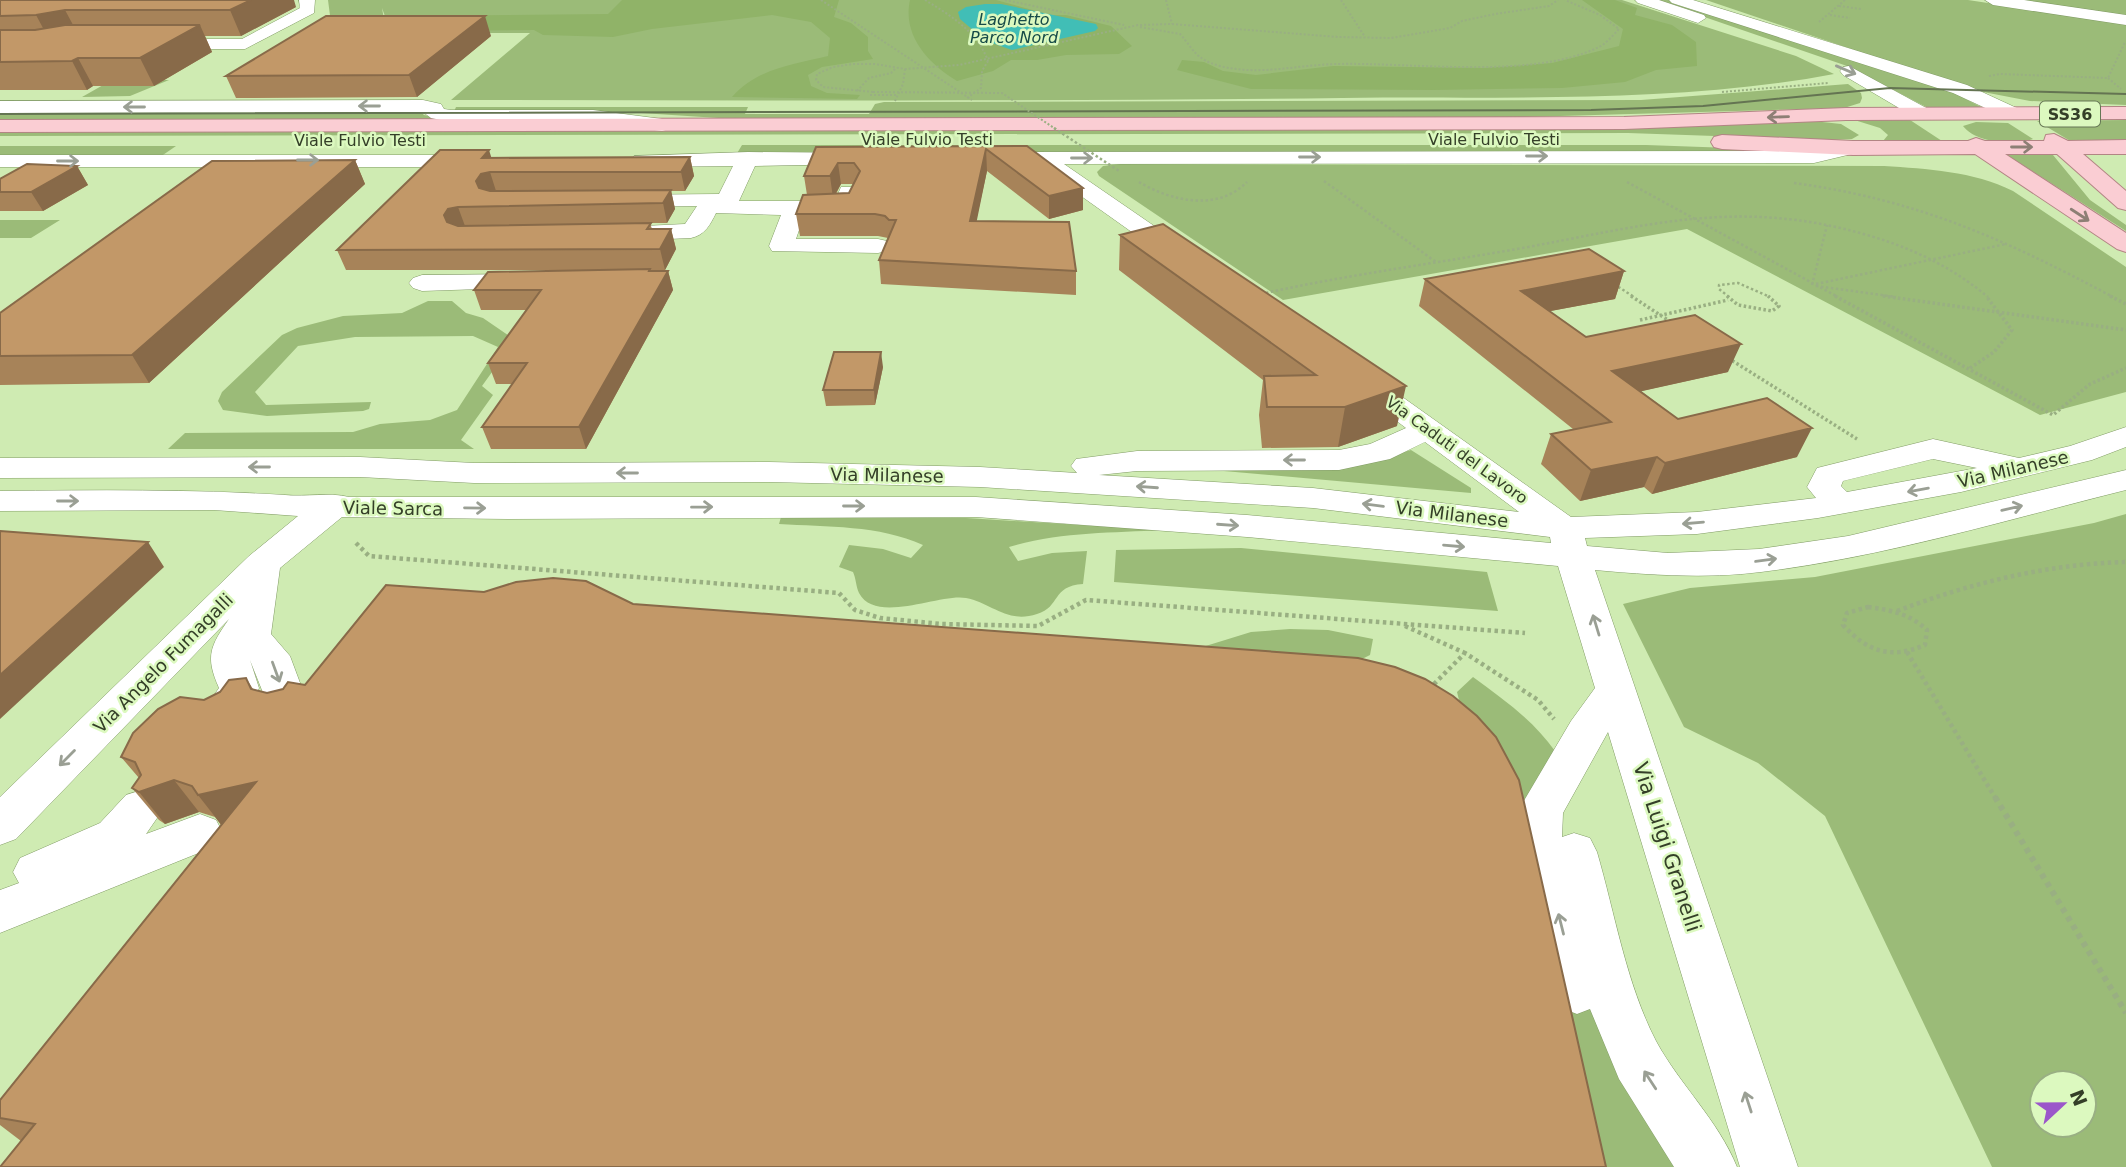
<svg xmlns="http://www.w3.org/2000/svg" width="2126" height="1167" viewBox="0 0 2126 1167" font-family="'DejaVu Sans',sans-serif">
  <rect width="100%" height="100%" fill="#cfebb2"/>
  <path fill="#9bbb78" fill-rule="evenodd" d="M 328,0 L 1622,0 L 1796,56 L 1834,74 C 1678,104 1502,96 1342,98 C 1045,102 748,100 451,100 L 530,33 L 391,33 L 382,8 L 385,25 L 332,31 Z
    M 1655,0 L 1668,0 L 1946,89 L 1983,108 L 1928,108 L 1850,67 Z
    M 1706,0 L 1968,0 L 2126,24 L 2126,105 L 2030,101 L 1973,90 Z
    M 2022,0 L 2126,0 L 2126,15 Z
    M 112,80 L 169,80 L 130,96 L 82,97 Z
    M 1848,84 L 1861,93 L 1862,98 L 1860,103 L 1844,108 L 1525,117 L 734,119 L 641,113 L 453,114 L 456,107 L 748,107 L 745,114 L 869,114 L 875,104 L 884,102 L 1641,100 Z
    M 0,109 L 417,109 L 424,115 L 437,118 L 579,120 L 0,121 Z
    M 1848,118 L 1907,118 L 1942,141 L 1883,141 L 1888,135 L 1880,128 Z
    M 2126,120 L 2126,142 L 2072,142 L 2037,121 Z
    M 1813,121 L 1841,124 L 1859,135 L 1852,139 L 1832,140 L 1628,133 L 0,136 L 0,131 Z
    M 1976,122 L 2008,123 L 2033,139 C 2014,146 1976,143 1963,126 Z
    M 742,145 L 1646,145 L 1815,151 L 736,155 Z
    M 0,146 L 176,146 L 160,157 L 0,157 Z
    M 2007,155 L 2053,155 L 2090,200 L 2126,225 L 2126,231 Z
    M 1120,164 L 1884,166 C 1927,169 1973,171 2013,191 L 2126,267 L 2126,392 L 2040,415 L 1687,229 L 1283,300 L 1099,176 L 1097,172 L 1103,166 Z
    M 0,220 L 60,220 L 31,238 L 0,238 Z
    M 428,301 L 452,301 L 466,313 L 483,318 L 515,340 L 482,386 L 493,395 L 461,440 L 474,449 L 168,449 L 185,433 L 353,432 L 380,424 L 430,420 L 457,410 L 498,347 L 473,336 L 355,337 L 298,346 L 255,392 L 266,405 L 371,402 L 369,409 L 363,411 L 267,416 L 223,410 L 218,401 L 222,392 L 282,335 L 297,328 L 343,316 L 402,313 Z
    M 1411,450 L 1471,488 L 1471,493 L 1190,468 L 1368,462 Z
    M 2126,514 L 2126,1167 L 1992,1167 L 1825,816 L 1758,763 L 1684,727 L 1623,604 L 1690,588 L 1815,577 L 2094,523 ZM 2042,1083 L 2084,1083 L 2084,1125 L 2042,1125 Z
    M 781,517 L 966,518 L 1163,530 C 1111,533 1059,532 1009,547 L 1018,561 L 1052,553 L 1087,551 L 1083,584 C 1051,586 1061,607 1037,614 C 1007,624 992,603 966,598 C 940,593 876,625 859,593 C 856,587 856,578 853,572 L 839,567 L 849,545 L 883,549 L 911,558 L 923,545 C 879,525 827,527 779,524 Z
    M 1241,548 L 1487,572 L 1498,611 L 1114,582 L 1116,550 Z
    M 1290,629 L 1328,630 L 1373,639 L 1370,655 L 1334,673 L 1183,653 L 1251,632 Z
    M 1473,677 C 1503,699 1533,720 1555,751 L 1521,808 L 1466,728 L 1457,692 Z
    M 1544,993 L 1596,997 L 1684,1167 L 1580,1167 Z"/>
  <path fill="#90b368" d="M 622,0 L 839,0 L 834,17 L 851,23 L 868,37 L 868,51 L 873,59 L 822,67 L 808,75 L 811,86 L 827,93 L 860,95 L 857,99 L 732,97 C 756,69 794,64 828,56 L 830,38 L 811,22 L 772,15 L 652,29 L 613,37 L 543,35 L 534,30 L 394,31 L 391,16 L 608,14 Z
    M 910,0 L 996,0 L 1051,15 L 1066,15 L 1111,26 L 1132,46 L 1119,54 L 1066,55 L 1037,60 L 1011,60 L 993,71 L 957,81 C 929,64 902,36 910,0 Z
    M 1582,0 L 1615,0 L 1637,8 L 1635,15 L 1672,25 L 1696,42 L 1697,66 L 1656,70 L 1625,82 L 1562,88 L 1434,90 L 1251,89 L 1177,70 L 1182,60 L 1204,62 L 1223,71 L 1256,75 L 1333,66 L 1484,68 L 1552,63 L 1619,46 L 1623,29 Z"/>
  <path fill="#41beb6" d="M 985,4 L 1001,4 L 1096,24 L 1098,28 L 1095,31 L 1012,50 L 986,41 L 960,19 L 958,12 L 966,7 Z"/>
  <g fill="none" stroke-linecap="round" stroke-linejoin="round">
    <g stroke="#829c66" stroke-width="1">
      <path id="minor" d="M 299,0 L 315,0 L 314,13 L 245,49 L 158,49 L 149,44 L 158,39 L 242,39 L 300,8 Z
        M 1635,0 L 1659,0 L 1704,15 L 1706,18 L 1698,23 L 1638,3 Z
        M 1669,0 L 1693,0 L 1967,85 L 2021,110 L 2024,114 L 2021,118 L 2007,118 L 1953,93 L 1672,3 Z
        M 1985,0 L 2024,0 L 2126,15 L 2126,25 L 1993,5 Z
        M 1849,66 L 1930,110 L 1933,114 L 1930,118 L 1916,118 L 1843,75 L 1840,71 L 1843,67 Z
        M 423,100 L 441,104 L 444,109 L 451,110 L 593,110 L 662,119 L 669,121 L 672,125 L 669,129 L 662,131 L 593,122 L 451,122 L 431,118 L 423,112 L 0,113 L 0,101 Z
        M 1853,142 L 1860,144 L 1863,148 L 1860,152 L 1814,163 L 1064,164 L 1192,252 L 1195,257 L 1192,262 L 1183,264 L 1174,262 L 1036,164 L 983,163 L 980,158 L 983,153 L 991,152 L 1814,151 Z
        M 748,152 L 871,153 L 874,158 L 871,163 L 863,164 L 755,166 L 739,201 L 835,201 L 841,187 L 857,187 L 860,192 L 852,213 L 804,215 L 796,239 L 878,239 L 887,241 L 890,246 L 887,251 L 878,253 L 772,251 L 769,246 L 781,215 L 716,213 C 710,225 705,235 691,238 L 623,241 L 614,239 L 611,234 L 614,229 L 623,227 L 685,224 L 697,206 L 624,207 L 616,205 L 613,200 L 616,195 L 719,194 L 733,166 L 642,167 L 634,166 L 631,161 L 634,156 Z
        M 0,155 L 478,155 L 486,156 L 489,161 L 486,166 L 478,167 L 0,167 Z
        M 530,274 L 539,277 L 543,282 L 539,287 L 422,291 L 413,288 L 409,283 L 413,278 L 422,275 Z
        M 1360,371 L 1370,374 L 1571,517 L 1697,512 L 1816,498 L 1807,487 L 1817,468 L 1933,439 L 2019,458 L 2070,446 L 2126,427 L 2126,447 L 2092,460 L 1961,492 L 1818,518 L 1697,534 L 1585,538 L 1587,546 L 1668,553 L 1759,549 L 1848,536 L 2126,470 L 2126,490 C 2006,520 1884,557 1761,572 C 1706,579 1650,575 1595,570 L 1798,1167 L 1740,1167 L 1608,732 L 1563,813 L 1562,837 L 1574,833 L 1590,838 L 1597,852 C 1615,914 1626,983 1656,1041 C 1680,1085 1718,1120 1737,1167 L 1674,1167 L 1619,1079 L 1590,1009 L 1577,1014 L 1559,1007 L 1551,990 L 1516,835 L 1518,812 L 1525,799 L 1571,721 L 1595,688 L 1558,566 L 1247,537 L 976,517 L 508,519 L 342,517 L 280,568 L 271,634 L 290,656 L 309,707 L 303,718 L 288,722 L 273,718 L 250,660 L 259,688 C 249,715 237,738 205,728 L 199,717 L 219,688 C 205,657 210,646 229,619 L 16,839 L 0,845 L 0,797 L 249,556 L 298,516 L 214,510 L 0,511 L 0,491 C 95,490 190,489 285,495 C 306,497 330,492 349,497 L 976,497 L 1247,515 L 1551,543 L 1550,537 L 1313,508 L 980,487 L 769,482 L 474,483 L 360,477 L 0,478 L 0,458 L 360,457 L 474,463 L 769,462 L 980,467 L 1077,473 L 1071,466 L 1076,459 L 1137,451 L 1339,450 L 1370,444 L 1406,428 L 1350,386 L 1345,380 L 1350,374 ZM 1425,442 L 1519,512 L 1313,488 L 1099,475 L 1137,471 L 1339,470 L 1390,459 ZM 1933,459 L 1977,468 L 1847,492 L 1841,486 L 1843,481 Z
        M 142,790 L 158,795 L 164,808 L 146,834 L 200,814 L 216,820 L 223,833 L 216,846 L 0,933 L 0,890 L 19,883 L 13,872 L 20,858 L 100,823 L 126,795 Z"/>
    </g>
    <g stroke="#b28584" stroke-width="2">
      <path id="major" d="M 2126,107 L 2126,119 L 1846,120 L 1624,129 L 0,132 L 0,120 L 1624,117 L 1846,108 Z
        M 2054,134 L 2068,141 L 2126,140 L 2126,154 L 2083,154 L 2126,191 L 2126,210 L 2118,208 L 2057,154 L 2005,154 L 2126,233 L 2126,252 L 2117,249 L 1975,154 L 1853,155 L 1722,149 L 1714,147 L 1711,142 L 1714,137 L 1722,135 L 1853,141 L 1968,141 L 1976,138 L 1985,141 L 2044,141 L 2046,135 Z"/>
    </g>
    <path stroke="#99af82" stroke-width="2" stroke-dasharray="2 2" stroke-linecap="butt" d="M 821,0 L 972,100
      M 925,0 C 950,15 978,32 988,61
      M 1005,0 L 1124,25
      M 1166,0 L 1172,24
      M 1341,0 L 1365,37
      M 1839,6 L 1861,9
      M 1830,15 L 1850,18
      M 1819,22 L 1845,0
      M 1140,27 L 1180,34 C 1195,51 1195,59 1220,66 C 1258,76 1297,65 1336,64 C 1412,62 1531,80 1599,47 C 1607,43 1613,35 1619,29 L 1600,15 L 1565,0
      M 1989,76 L 2000,74 L 2108,78 L 2125,42
      M 2108,78 L 2121,89
      M 857,91 L 869,78 L 891,73 L 896,68
      M 873,92 L 823,87 L 816,80 L 817,74 L 833,67 L 852,64 L 875,64 L 905,69 L 959,65 L 1138,25 L 1172,24 L 1338,37 L 1391,38 L 1450,28 L 1462,21 L 1495,14 L 1549,6 L 1558,0
      M 1722,92 L 1828,83
      M 870,95 L 897,95
      M 967,98 L 981,88 L 982,71 L 988,61
      M 895,101 L 903,84 L 905,69"/>
    <path stroke="#99af82" stroke-width="2.5" stroke-dasharray="2.5 2.5" stroke-linecap="butt" d="M 1324,181 L 1436,262
      M 1139,182 C 1171,201 1217,212 1247,182
      M 1627,182 L 1838,297
      M 1794,183 C 1918,200 2004,239 2113,297
      M 1614,284 L 1634,297
      M 1816,284 L 2006,244
      M 1812,285 L 1827,225
      M 1816,286 L 1896,297
      M 1261,294 C 1346,275 1431,264 1517,249 C 1644,226 1738,197 1867,235 C 1912,248 1952,267 1988,297
      M 1729,297 L 1719,289 L 1719,285 L 1738,283 L 1770,297"/>
    <path stroke="#99af82" stroke-width="3.5" stroke-dasharray="2.5 2.5" stroke-linecap="butt" d="M 1631,296 L 1674,324
      M 1727,296 L 1738,305 L 1772,311 L 1779,306 L 1768,296
      M 1835,296 L 2053,415 L 2090,384 L 2126,368
      M 1883,296 L 2126,330
      M 2110,296 L 2126,304
      M 1640,320 L 1728,300
      M 1728,358 L 1857,439
      M 1970,368 L 1994,352 L 2012,330 L 1986,296"/>
    <path stroke="#99af82" stroke-width="4.5" stroke-dasharray="3.5 3.5" stroke-linecap="butt" d="M 356,543 L 369,556 L 839,593 L 855,610 L 880,618 L 941,624 L 1038,626 L 1086,600 L 1525,633
      M 1868,607 C 1891,610 1910,614 1927,630 L 1925,645 C 1890,660 1867,651 1843,625 L 1847,613 Z
      M 1897,611 C 1971,583 2047,564 2126,562
      M 1405,626 L 1465,653
      M 1907,652 L 1996,799
      M 1429,689 L 1465,653 L 1538,700 L 1554,719"/>
    <path stroke="#99af82" stroke-width="6" stroke-dasharray="5 5" stroke-linecap="butt" d="M 1995,797 L 2126,1013"/>
    <use href="#minor" fill="#fff" fill-rule="evenodd"/>
    <use href="#major" fill="#facdd3" fill-rule="evenodd"/>
    <path stroke="#647452" stroke-width="2" d="M 0,114 L 1591,110 L 1703,106 L 1890,88 L 2126,94"/>
    <path stroke="#99af82" stroke-width="2" stroke-dasharray="2 2" stroke-linecap="butt" d="M 873,92 L 1002,93 L 1057,130"/>
    <path stroke="#99af82" stroke-width="2.5" stroke-dasharray="2.5 2.5" stroke-linecap="butt" d="M 1054,128 L 1119,171"/>
  </g>
  <path fill="#a78359" fill-rule="evenodd" d="M 0,0 L 296,7 L 241,36 L 205,36 L 212,52 L 154,86 L 93,86 L 87,90 L 0,90 Z
    M 491,36 L 417,97 L 236,98 L 226,76 Z
    M 1027,146 L 1083,210 L 1049,219 L 987,171 L 976,221 L 1076,271 L 1076,295 L 881,284 L 879,260 L 888,238 L 878,236 L 800,236 L 796,214 L 807,195 L 804,176 L 816,147 ZM 841,184 L 854,184 L 849,193 L 836,194 Z
    M 690,157 L 694,176 L 685,191 L 671,191 L 675,209 L 667,223 L 650,223 L 652,229 L 671,229 L 676,249 L 665,270 L 650,270 L 651,271 L 668,271 L 673,290 L 586,449 L 491,449 L 482,427 L 513,384 L 496,384 L 488,363 L 527,310 L 481,310 L 474,290 L 607,270 L 346,270 L 337,250 L 492,158 Z
    M 355,160 L 365,184 L 149,383 L 0,385 L 0,313 Z
    M 77,166 L 88,185 L 43,211 L 0,211 L 0,179 Z
    M 1120,235 L 1397,426 L 1338,447 L 1262,448 L 1259,415 L 1263,380 L 1119,270 Z
    M 1624,271 L 1615,299 L 1550,311 L 1586,337 L 1728,372 L 1641,391 L 1678,419 L 1797,457 L 1652,494 L 1644,487 L 1580,501 L 1541,464 L 1551,434 L 1573,429 L 1419,306 L 1425,279 Z
    M 883,367 L 875,405 L 826,406 L 823,390 Z
    M 484,592 L 21,1141 L 0,1125 L 0,1100 L 221,825 L 215,817 L 199,812 L 165,824 L 159,820 L 132,788 L 139,778 L 121,757 L 204,700 L 246,678 L 253,689 L 267,693 L 305,685 Z"/>
  <path fill="#886a49" d="M 246,0 L 294,0 L 296,7 L 241,36 L 230,10 Z
    M 65,10 L 79,36 L 50,41 L 36,15 Z
    M 485,16 L 491,36 L 417,97 L 409,75 Z
    M 200,25 L 212,52 L 154,86 L 140,58 Z
    M 78,58 L 93,86 L 87,90 L 72,61 Z
    M 986,149 L 987,171 L 972,244 L 970,221 Z
    M 489,150 L 495,169 L 490,172 L 496,191 L 483,200 L 476,181 L 482,158 Z
    M 690,157 L 694,176 L 685,191 L 681,172 Z
    M 355,160 L 365,184 L 149,383 L 132,355 Z
    M 838,163 L 841,184 L 833,198 L 830,176 Z
    M 77,166 L 88,185 L 43,211 L 31,192 Z
    M 1083,188 L 1083,210 L 1049,219 L 1049,196 Z
    M 671,190 L 675,209 L 667,223 L 663,203 Z
    M 458,207 L 465,226 L 451,235 L 444,215 L 448,209 Z
    M 671,229 L 676,249 L 665,270 L 660,249 Z
    M 668,271 L 673,290 L 586,449 L 579,427 Z
    M 1624,271 L 1615,299 L 1513,318 L 1521,291 Z
    M 1741,344 L 1728,372 L 1602,400 L 1612,371 Z
    M 881,352 L 883,367 L 875,405 L 874,390 Z
    M 1406,386 L 1397,426 L 1338,447 L 1345,407 Z
    M 1812,428 L 1797,457 L 1652,494 L 1665,463 Z
    M 1657,457 L 1644,487 L 1580,501 L 1591,470 Z
    M 148,542 L 164,567 L 0,719 L 0,675 Z
    M 174,780 L 199,812 L 165,824 L 139,792 Z
    M 256,782 L 223,827 L 198,795 Z"/>
  <path fill="#c29868" stroke="#886a49" stroke-width="2" d="M 0,0 L 251,0 L 230,10 L 65,10 L 36,15 L 0,16 Z
    M 326,16 L 485,16 L 409,75 L 226,76 Z
    M 65,25 L 200,25 L 140,58 L 78,58 L 72,61 L 0,62 L 0,30 L 35,30 Z
    M 1027,146 L 1083,188 L 1049,196 L 986,149 L 970,221 L 1069,222 L 1076,271 L 879,260 L 896,220 L 889,220 L 885,216 L 875,214 L 796,214 L 803,195 L 849,193 L 860,171 L 854,163 L 838,163 L 830,176 L 804,176 L 816,147 Z
    M 440,150 L 489,150 L 482,158 L 690,157 L 681,172 L 490,172 L 481,174 L 476,181 L 479,188 L 490,191 L 671,190 L 663,203 L 458,207 L 448,209 L 444,215 L 447,222 L 458,226 L 651,223 L 647,229 L 671,229 L 660,249 L 337,250 Z
    M 355,160 L 132,355 L 0,356 L 0,313 L 212,161 Z
    M 27,164 L 77,166 L 31,192 L 0,192 L 0,179 Z
    M 1163,224 L 1406,386 L 1345,407 L 1267,407 L 1264,376 L 1316,375 L 1120,235 Z
    M 1589,249 L 1624,271 L 1521,291 L 1586,337 L 1695,315 L 1741,344 L 1612,371 L 1678,419 L 1767,398 L 1812,428 L 1665,463 L 1657,457 L 1591,470 L 1551,434 L 1611,422 L 1425,279 Z
    M 650,269 L 649,271 L 668,271 L 579,427 L 482,427 L 527,363 L 488,363 L 541,290 L 474,290 L 488,272 Z
    M 834,352 L 881,352 L 874,390 L 823,390 Z
    M 0,531 L 148,542 L 0,675 Z
    M 553,578 L 586,581 L 633,604 L 1358,658 L 1395,667 L 1425,679 L 1453,696 L 1477,716 L 1496,737 L 1519,780 L 1606,1167 L 0,1167 L 35,1124 L 0,1118 L 0,1100 L 256,782 L 198,795 L 192,786 L 174,780 L 139,792 L 132,788 L 141,775 L 135,762 L 121,757 L 133,733 L 158,709 L 180,697 L 204,700 L 220,692 L 229,680 L 246,678 L 251,689 L 267,693 L 283,689 L 288,682 L 305,685 L 386,585 L 484,592 L 516,582 Z"/>
  <defs><path id="oneway-shaft" d="M-6 0H5M1.5-3L5.5 0L1.5 3" fill="none" stroke-width="1.6" stroke-linecap="round" stroke-linejoin="round" transform="scale(1.75)"/></defs>
  <g stroke="#9a9f94">
    <use href="#oneway-shaft" transform="translate(1846 70) rotate(23)"/>
    <use href="#oneway-shaft" transform="translate(369 106) rotate(180)"/>
    <use href="#oneway-shaft" transform="translate(134 107) rotate(180)"/>
    <use href="#oneway-shaft" transform="translate(1537 156)"/>
    <use href="#oneway-shaft" transform="translate(1310 157)"/>
    <use href="#oneway-shaft" transform="translate(1082 158)"/>
    <use href="#oneway-shaft" transform="translate(308 160)"/>
    <use href="#oneway-shaft" transform="translate(68 161)"/>
    <use href="#oneway-shaft" transform="translate(1294 460) rotate(180)"/>
    <use href="#oneway-shaft" transform="translate(259 467) rotate(180)"/>
    <use href="#oneway-shaft" transform="translate(627 473) rotate(180)"/>
    <use href="#oneway-shaft" transform="translate(1147 487) rotate(-176)"/>
    <use href="#oneway-shaft" transform="translate(1918 490) rotate(170)"/>
    <use href="#oneway-shaft" transform="translate(68 501)"/>
    <use href="#oneway-shaft" transform="translate(1373 505) rotate(-173)"/>
    <use href="#oneway-shaft" transform="translate(854 506)"/>
    <use href="#oneway-shaft" transform="translate(702 507) rotate(-1)"/>
    <use href="#oneway-shaft" transform="translate(475 508) rotate(1)"/>
    <use href="#oneway-shaft" transform="translate(2012 508) rotate(-13)"/>
    <use href="#oneway-shaft" transform="translate(1693 523) rotate(175)"/>
    <use href="#oneway-shaft" transform="translate(1228 525) rotate(4)"/>
    <use href="#oneway-shaft" transform="translate(1454 546) rotate(5)"/>
    <use href="#oneway-shaft" transform="translate(1766 560) rotate(-8)"/>
    <use href="#oneway-shaft" transform="translate(1596 625) rotate(-107)"/>
    <use href="#oneway-shaft" transform="translate(276 672) rotate(70)"/>
    <use href="#oneway-shaft" transform="translate(67 758) rotate(135)"/>
    <use href="#oneway-shaft" transform="translate(1561 924) rotate(-104)"/>
    <use href="#oneway-shaft" transform="translate(1650 1080) rotate(-123)"/>
    <use href="#oneway-shaft" transform="translate(1748 1102) rotate(-108)"/>
  </g>
  <g stroke="#8d7f75">
    <use href="#oneway-shaft" transform="translate(1778 117) rotate(178)"/>
    <use href="#oneway-shaft" transform="translate(2022 147)"/>
    <use href="#oneway-shaft" transform="translate(2080 215) rotate(33)"/>
  </g>
  <g text-anchor="middle" dominant-baseline="central" stroke-width="5" stroke-linejoin="round" paint-order="stroke">
    <g font-size="16" font-style="italic" fill="#164b48" stroke="#dcf9bf">
      <text x="1014" y="19">Laghetto<tspan x="1014" dy="18">Parco Nord</tspan></text>
    </g>
    <rect fill="#dcf9bf" stroke="#675" stroke-width="2" x="2040" y="101.5" width="60" height="25" rx="5"/>
    <g font-size="16" font-weight="bold" fill="#343f28">
      <text x="2070" y="114">SS36</text>
    </g>
    <g font-size="16" fill="#343f28" stroke="#dcf9bf">
      <text x="927" y="139">Viale Fulvio Testi</text>
      <text x="1494" y="139">Viale Fulvio Testi</text>
      <text x="360" y="140">Viale Fulvio Testi</text>
      <text transform="translate(1457 450) rotate(36)">Via Caduti del Lavoro</text>
    </g>
    <g font-size="18" fill="#343f28" stroke="#dcf9bf">
      <text transform="translate(2013 469) rotate(-13)">Via Milanese</text>
      <text transform="translate(887 475) rotate(1)">Via Milanese</text>
      <text transform="translate(393 508) rotate(1)">Viale Sarca</text>
      <text transform="translate(1452 514) rotate(7)">Via Milanese</text>
      <text transform="translate(163 663) rotate(-45)">Via Angelo Fumagalli</text>
    </g>
    <g font-size="21" fill="#343f28" stroke="#dcf9bf">
      <text transform="translate(1667 847) rotate(72)">Via Luigi Granelli</text>
    </g>
  </g>
  <g transform="translate(2063 1104) rotate(68)"><circle r="33" fill="#dcf9bf" stroke="#99af83" stroke-width="2"/>
  <path d="M0-5L12 26L0 18L-12 26Z" fill="#9b56ca"/>
  <text y="-10" font-size="19" font-weight="bold" text-anchor="middle" fill="#343f28">N</text>
  </g>
</svg>
